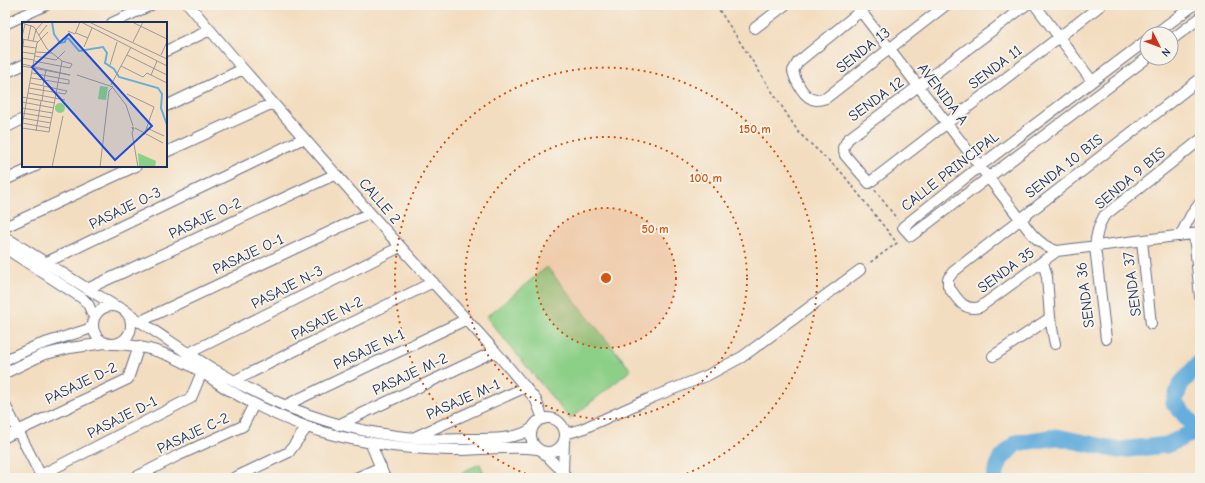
<svg xmlns="http://www.w3.org/2000/svg" width="1205" height="483" viewBox="0 0 1205 483" font-family="'Comic Neue',sans-serif">
  <rect width="100%" height="100%" fill="#f7f3e8"/>
  <filter id="ink" filterUnits="userSpaceOnUse"><feTurbulence type="fractalNoise" baseFrequency=".025" numOctaves="2"/><feDisplacementMap in="SourceGraphic" scale="8" xChannelSelector="R" yChannelSelector="G"/><feConvolveMatrix kernelMatrix="1 2 1 2 8 2 1 2 1" color-interpolation-filters="sRGB"/></filter>
  <filter id="wash" filterUnits="userSpaceOnUse"><feTurbulence type="fractalNoise" baseFrequency=".012" numOctaves="4" result="noise"/><feDisplacementMap in="SourceGraphic" scale="16" xChannelSelector="R" yChannelSelector="G"/><feGaussianBlur stdDeviation="0.9" result="paint"/><feColorMatrix in="noise" values="0 0 0 0 0 0 0 0 0 0 0 0 0 0 0 0 0 1.4 0 .05"/><feComposite in="paint" operator="in"/></filter>
  <g filter="url(#wash)">
    <rect width="100%" height="100%" fill="#f3ddc0"/>
    <path fill="#8ccf87" stroke="#547f72" d="M 547,267 L 631,370 L 570,419 L 486,317 Z
      M 480,464 L 486,478 L 464,478 L 462,472 Z"/>
    <g fill="none" stroke-linecap="round" stroke-linejoin="round">
      <path stroke="#66aedd" stroke-width="17" d="M 994,478 L 1000,460 L 1016,443 L 1057,437 L 1118,450 L 1167,445 L 1198,430 L 1174,403 L 1180,385 L 1200,362"/>
    </g>
  </g>
  <g filter="url(#ink)">
    <g fill="none" stroke-linecap="round" stroke-linejoin="round">
      <g stroke="#676c80" stroke-width="12">
        <path id="minor" d="M 189,5 L 243,69 L 370,213 L 495,351 L 536,400 L 543,419
          M 856,5 L 1031,233 C 1039,242 1046,248 1057,251 L 1200,233
          M 868,5 L 798,62 L 793,71 C 795,80 804,99 816,100 C 819,100 823,99 826,98 L 946,5
          M 1026,5 L 848,139 L 843,148 L 845,155 L 869,183 L 1101,5
          M 1035,5 L 1092,81
          M 112,23 L 151,5
          M 5,24 L 46,5
          M 755,28 L 785,5
          M 1155,34 L 1194,5
          M 1147,40 L 980,166 L 903,227 L 911,236 L 1147,58
          M 1171,40 L 1200,18
          M 166,51 L 210,30
          M 5,73 L 23,65
          M 166,106 L 243,69
          M 5,128 L 23,119
          M 166,152 L 273,103
          M 5,180 L 36,166
          M 5,227 L 136,166
          M 1194,234 L 1200,297
          M 1180,236 L 1191,215 L 1200,203
          M 5,237 L 115,306
          M 1142,241 L 1151,324
          M 5,248 L 82,298 L 88,304 L 94,317
          M 1057,251 L 980,307 C 963,312 957,298 948,286 L 948,279 L 953,272 L 1200,79
          M 1043,262 L 1047,277 L 1050,318 L 1055,344
          M 45,263 L 304,138
          M 87,289 L 336,174
          M93 325a19 19 0 1 1 38 0a19 19 0 1 1-38 0Z
          M 123,309 C 137,320 153,330 168,340 C 259,403 354,444 467,439 C 486,439 516,440 531,429
          M 139,322 L 370,213
          M 1106,339 L 1095,247 C 1096,235 1098,226 1104,216 L 1200,140
          M 115,344 C 147,345 176,356 203,373 C 214,380 224,388 236,394 C 258,407 283,418 307,427 C 352,442 402,449 450,450 C 479,451 508,445 537,449
          M 187,354 L 400,247
          M 993,356 L 1050,318
          M 5,360 L 36,346 L 86,330 L 93,326
          M 5,373 L 42,355 L 70,348 L 105,343
          M 234,381 L 433,282
          M 5,405 L 42,478
          M 284,406 L 467,319
          M531 435a17 17 0 1 1 34 0a17 17 0 1 1-34 0Z
          M 338,425 L 495,351
          M 565,434 L 582,429 L 653,397 L 706,376 L 742,357 L 860,270
          M 5,437 L 128,379 L 139,346
          M 415,437 L 526,387
          M 564,441 L 563,472 L 566,478
          M 370,442 L 385,478
          M 543,452 L 563,472
          M 41,475 L 191,398 L 202,372
          M 134,478 L 177,456 L 243,426 L 254,404
          M 234,478 L 289,452 L 307,427
          M 356,478 L 381,467"/>
      </g>
      <path stroke="#676c80" stroke-width="1.5" stroke-dasharray="3 3" stroke-linecap="butt" d="M 716,5 L 799,133 L 842,173 L 897,243 L 868,264
        M 875,190 L 897,219"/>
      <use href="#minor" stroke="#fff" stroke-width="10"/>
    </g>
  </g>
  <circle cx="606" cy="278" r="70" fill="#d45514" fill-opacity=".12"/>
  <g fill="none" stroke="#d45514" stroke-width="2" stroke-dasharray="2 4">
    <circle cx="606" cy="278" r="70"/>
    <circle cx="606" cy="278" r="141"/>
    <path d="M537 478A211 211 0 1 1 675 478"/>
  </g>
  <g text-anchor="middle" dominant-baseline="central" stroke-width="4" stroke-linejoin="round" paint-order="stroke">
    <g font-size="15" fill="#1b2f5e" stroke="#f7f3e8">
      <text transform="translate(863 50) rotate(-38)">SENDA 13</text>
      <text transform="translate(995 67) rotate(-37)">SENDA 11</text>
      <text transform="translate(943 94) rotate(53)">AVENIDA A</text>
      <text transform="translate(876 99) rotate(-36)">SENDA 12</text>
      <text transform="translate(1064 166) rotate(-38)">SENDA 10 BIS</text>
      <text transform="translate(950 171) rotate(-38)">CALLE PRINCIPAL</text>
      <text transform="translate(1130 178) rotate(-40)">SENDA 9 BIS</text>
      <text transform="translate(380 201) rotate(49)">CALLE 2</text>
      <text transform="translate(125 208) rotate(-26)">PASAJE O-3</text>
      <text transform="translate(205 218) rotate(-25)">PASAJE O-2</text>
      <text transform="translate(248 254) rotate(-25)">PASAJE O-1</text>
      <text transform="translate(1006 270) rotate(-36)">SENDA 35</text>
      <text transform="translate(1132 284) rotate(-97)">SENDA 37</text>
      <text transform="translate(287 287) rotate(-27)">PASAJE N-3</text>
      <text transform="translate(1085 295) rotate(-97)">SENDA 36</text>
      <text transform="translate(327 318) rotate(-27)">PASAJE N-2</text>
      <text transform="translate(369 349) rotate(-25)">PASAJE N-1</text>
      <text transform="translate(410 374) rotate(-25)">PASAJE M-2</text>
      <text transform="translate(81 383) rotate(-26)">PASAJE D-2</text>
      <text transform="translate(463 399) rotate(-24)">PASAJE M-1</text>
      <text transform="translate(122 417) rotate(-27)">PASAJE D-1</text>
      <text transform="translate(193 433) rotate(-25)">PASAJE C-2</text>
    </g>
  </g>
  <g transform="translate(22 22)">
    <rect width="145" height="145" fill="#f3ddc0"/>
    <path d="M 78,64 L 86,65 L 84,78 L 76,77 ZM33 86a5 5 0 1 1 10 0a5 5 0 1 1-10 0ZM 116,131 L 134,139 L 133,145 L 117,145 Z" fill="#8ccf87"/>
    <path fill="none" stroke="#66aedd" stroke-width="2" d="M 30,0 L 32,12 L 38,21 L 43,20 L 44,16 L 47,17 L 57,29 L 81,25 L 85,31 L 83,41 L 92,47 L 97,55 L 136,66 L 140,72 L 139,86 L 145,103"/>
    <path fill="none" stroke="#9d9799" stroke-width="1" d="M 59,0 L 145,44M 67,0 L 145,37M 110,0 L 145,17M 0,1 L 12,5 L 25,27 L 40,39 L 50,42 L 48,46 L 12,39M 46,9 L 53,12 L 58,0M 54,11 L 66,16M 17,13 L 25,3M 0,15 L 3,2M 0,17 L 16,20M 6,18 L 9,3M 11,19 L 14,8 L 21,0M 111,20 L 121,0M 0,24 L 14,26M 62,25 L 70,6M 0,30 L 13,32M 0,30 L 2,17M 14,30 L 30,31M 105,33 L 145,53M 139,33 L 145,20M 13,34 L 34,38 L 43,29M 0,36 L 12,38M 0,42 L 48,53 L 0,44M 88,43 L 95,20M 99,44 L 121,55 L 125,51 L 145,61M 55,53 L 91,65 L 87,69 L 78,145M 129,53 L 135,39M 9,56 L 47,62 L 47,58 L 10,51M 21,63 L 24,48M 89,63 L 109,25M 7,66 L 43,72 L 45,69 L 8,61M 91,66 L 104,83 L 111,104M 6,71 L 43,78M 105,72 L 132,85 L 122,113M 0,75 L 33,81M 20,79 L 22,64M 0,80 L 32,86M 0,86 L 31,91M 0,91 L 30,96M 0,96 L 29,101M 0,101 L 28,106M 0,104 L 15,21 L 26,10M 0,106 L 27,110 L 40,39M 113,106 L 141,121M 125,106 L 142,114M 111,108 L 110,105 L 112,106 L 110,111 L 116,145M 14,109 L 19,79M 30,145 L 41,94"/>
    <path fill="#1d4ed8" fill-opacity="0.15" stroke="#1d4ed8" stroke-width="2" d="M 47,12 L 130,104 L 93,138 L 10,45 Z"/>
    <rect width="145" height="145" fill="none" stroke="#1b2f5e" stroke-width="2"/>
  </g>
  <circle cx="606" cy="278" r="6" fill="#d45514" stroke="#f7f3e8" stroke-width="2"/>
  <g font-size="12" text-anchor="middle" font-weight="bold" fill="#d45514" stroke="#f7f3e8" stroke-width="4" stroke-linejoin="round" paint-order="stroke">
    <text x="755" y="133">150 m</text>
    <text x="706" y="182">100 m</text>
    <text x="655" y="233">50 m</text>
  </g>
  <rect width="1205" height="483" fill="none" stroke="#f7f3e8" stroke-width="20"/>
  <g transform="translate(1159 46) rotate(132)"><circle r="19" fill="#f7f3e8" stroke="#9fa5b1"/>
  <path d="M0-3L7 15L0 10L-7 15Z" fill="#c8321e"/>
  <text y="-6" font-size="11" font-weight="bold" text-anchor="middle" fill="#1b2f5e">N</text>
  </g>
</svg>
